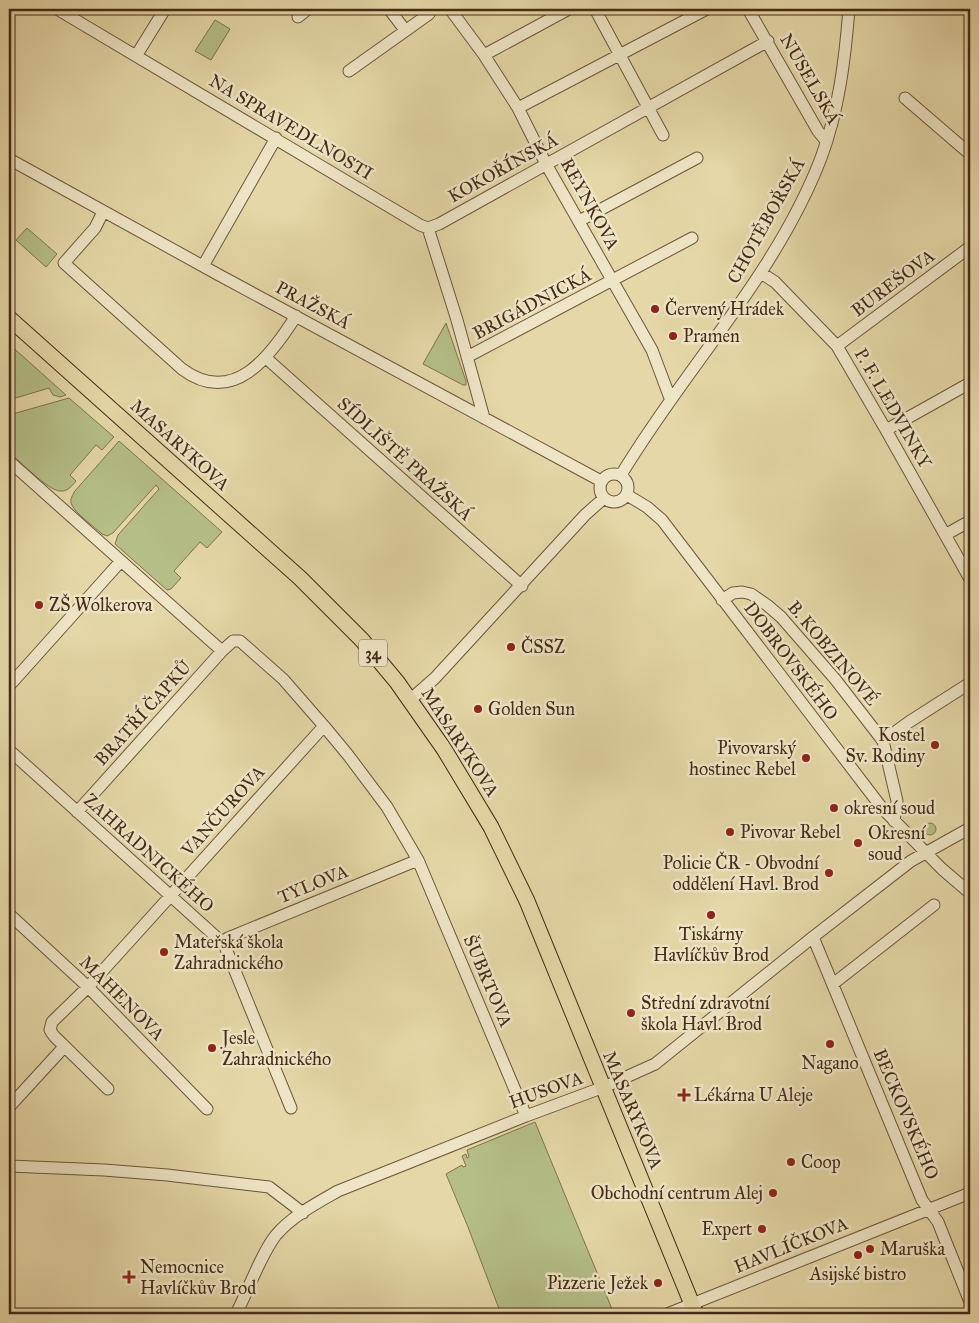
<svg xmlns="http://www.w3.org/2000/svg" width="979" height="1323" viewBox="0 0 979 1323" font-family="'IM FELL Great Primer',serif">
  <rect width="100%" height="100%" fill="#e5d7a7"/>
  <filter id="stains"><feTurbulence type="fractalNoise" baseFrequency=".004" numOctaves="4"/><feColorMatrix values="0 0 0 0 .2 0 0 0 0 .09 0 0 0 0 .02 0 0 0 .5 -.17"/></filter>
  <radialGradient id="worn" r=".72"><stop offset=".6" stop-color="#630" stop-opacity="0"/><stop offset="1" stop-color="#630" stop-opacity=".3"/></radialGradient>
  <path fill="#b5be87" stroke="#7e7450" d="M 215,20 L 230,29 L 211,60 L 195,51 Z
    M 27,228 L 57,254 L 46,267 L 16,240 Z
    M 446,323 L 466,381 L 466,385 L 463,385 L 423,364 Z
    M 9,344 L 66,395 L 60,397 L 53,395 L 49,388 L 9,400 Z
    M 69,398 L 114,437 L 102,450 L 96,445 L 70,475 L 76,481 C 72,486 67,492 60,491 C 49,491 18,460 9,452 L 9,415 Z
    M 119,441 L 222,532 L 207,548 L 200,542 L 174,571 L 181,578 L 171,589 L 167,590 L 115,544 L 118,535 L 159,489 L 156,485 L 113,533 L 107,536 L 102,534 C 95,527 74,513 71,503 C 70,499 73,495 74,492 Z
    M924 829a6 6 0 1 1 12 0a6 6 0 1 1-12 0Z
    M 535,1122 L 614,1314 L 501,1314 L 468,1227 L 446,1174 L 462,1165 L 463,1167 L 466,1166 L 462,1156 L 466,1154 L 467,1158 L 469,1157 L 467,1150 Z"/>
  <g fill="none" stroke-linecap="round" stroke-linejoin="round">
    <g stroke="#6e553c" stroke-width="13">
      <path id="minor" d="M 57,9 L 420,225 L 428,228
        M 389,9 L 405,30
        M 450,9 L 484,55 L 518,108 L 546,164 L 652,350 L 670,398
        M 595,9 L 663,135
        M 748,9 L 818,131 L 826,141
        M 298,17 L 308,9
        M 484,55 L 569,9
        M 136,56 L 165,9
        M 349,71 L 429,14
        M 905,98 L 970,154
        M 518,108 L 707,9
        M 9,159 L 219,275 L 601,481
        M 103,212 L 95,228 L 64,263 L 182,369 C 233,407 270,357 296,316
        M 579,221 L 697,158
        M 428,228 L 439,224 L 768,41
        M 428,228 L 457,320 L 484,418
        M 203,266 L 276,138
        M 761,273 L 775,282 L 837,346 L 886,430 L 970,579
        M 837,346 L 970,247
        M 467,357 L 692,238
        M 266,358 L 522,586
        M 886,430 L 970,383
        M 9,461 L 222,651
        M600 488a14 14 0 1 1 28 0a14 14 0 1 1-28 0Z
        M 621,475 C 685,368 776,275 821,158 C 839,110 845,59 849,9
        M 627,495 L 647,507 L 662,520 L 882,808 L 942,869 L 970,893
        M 945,535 L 970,521
        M 722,600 L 733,593 L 742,592 L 751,594 L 767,605 L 781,617 L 835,679 L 883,741 L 897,801 L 894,821
        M 9,686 L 121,561
        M 410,700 L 435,678 L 585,515 L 604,498
        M 883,741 L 909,722 L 970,683
        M 9,750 L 224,944 L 291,1108
        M 77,812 L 222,651 L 233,641 L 240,641 L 283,679 L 324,726 L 348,755 L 387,807 L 418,860 L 526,1116
        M 9,914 L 88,987 L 207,1109
        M 813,937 L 922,1200 L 938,1222 L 970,1302
        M 222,942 L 228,938 L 418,860
        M 833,984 L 934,905
        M 108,1089 L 54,1036 L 50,1030 L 52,1022 L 88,987 L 324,726
        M 9,1107 L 64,1047
        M 9,1166 L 104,1170 L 167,1175 L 269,1187 L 303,1213
        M 236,1314 C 248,1291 261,1254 276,1235 C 292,1216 317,1203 338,1191 L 526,1116 L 604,1087 L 655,1064 L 813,937 L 911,861 L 970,828
        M 667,1314 L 970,1193"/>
    </g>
    <g stroke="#462a19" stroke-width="17">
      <path id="major" d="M 9,318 L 300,578 L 362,640 L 397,682 L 444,749 L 491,827 L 527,901 L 696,1314"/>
    </g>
    <use href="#minor" stroke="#eee5c6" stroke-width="11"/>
    <use href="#major" stroke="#e5d7a7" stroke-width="15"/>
  </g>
  <g fill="#8f2418" stroke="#eee5c6" stroke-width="2">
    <circle cx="655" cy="309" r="5"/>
    <circle cx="673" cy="336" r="5"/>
    <circle cx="39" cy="605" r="5"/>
    <circle cx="511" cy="647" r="5"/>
    <circle cx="478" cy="709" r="5"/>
    <circle cx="935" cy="745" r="5"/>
    <circle cx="806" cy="758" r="5"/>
    <circle cx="834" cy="808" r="5"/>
    <circle cx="730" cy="832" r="5"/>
    <circle cx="858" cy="843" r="5"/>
    <circle cx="829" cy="873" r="5"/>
    <circle cx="711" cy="915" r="5"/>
    <circle cx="164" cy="952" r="5"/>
    <circle cx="631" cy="1013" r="5"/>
    <circle cx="830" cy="1044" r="5"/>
    <circle cx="212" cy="1048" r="5"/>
    <path d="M681.5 1087.5h5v5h5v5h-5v5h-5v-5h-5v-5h5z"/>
    <circle cx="791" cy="1162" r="5"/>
    <circle cx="773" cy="1193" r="5"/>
    <circle cx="762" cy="1229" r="5"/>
    <circle cx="870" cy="1249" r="5"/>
    <circle cx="858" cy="1255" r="5"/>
    <path d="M126.5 1269.5h5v5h5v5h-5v5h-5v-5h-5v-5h5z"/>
    <circle cx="658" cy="1283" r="5"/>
  </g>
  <g text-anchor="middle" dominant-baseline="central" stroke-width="5" stroke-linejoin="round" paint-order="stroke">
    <rect fill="#eee5c6" stroke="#78624d" stroke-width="1" x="359" y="639.5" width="28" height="27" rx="4"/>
    <g font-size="16" font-weight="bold" fill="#462a19">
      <text x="373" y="653">34</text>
    </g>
    <g font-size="18" fill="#462a19" stroke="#eee5c6">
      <text transform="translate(810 79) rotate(60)">NUSELSKÁ</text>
      <text transform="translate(291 127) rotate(31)">NA SPRAVEDLNOSTI</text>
      <text transform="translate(503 168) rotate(-29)">KOKOŘÍNSKÁ</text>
      <text transform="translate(590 204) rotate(61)">REYNKOVA</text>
      <text transform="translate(766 221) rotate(-61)">CHOTĚBOŘSKÁ</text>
      <text transform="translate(893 283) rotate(-37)">BUREŠOVA</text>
      <text transform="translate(532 304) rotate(-28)">BRIGÁDNICKÁ</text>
      <text transform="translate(313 305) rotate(28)">PRAŽSKÁ</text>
      <text transform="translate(893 408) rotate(60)">P. F. LEDVINKY</text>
      <text transform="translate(180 445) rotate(42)">MASARYKOVA</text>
      <text transform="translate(405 459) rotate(42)">SÍDLIŠTĚ PRAŽSKÁ</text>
      <text transform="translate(833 653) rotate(50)">B. KOBZINOVÉ</text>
      <text transform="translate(791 661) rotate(53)">DOBROVSKÉHO</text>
      <text transform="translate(143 713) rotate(-48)">BRATŘÍ ČAPKŮ</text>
      <text transform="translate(460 742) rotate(57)">MASARYKOVA</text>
      <text transform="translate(223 811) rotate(-48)">VANČUROVA</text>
      <text transform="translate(149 853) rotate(42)">ZAHRADNICKÉHO</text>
      <text transform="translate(313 884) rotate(-22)">TYLOVA</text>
      <text transform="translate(488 981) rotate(67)">ŠUBRTOVA</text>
      <text transform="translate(122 998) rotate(45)">MAHENOVA</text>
      <text transform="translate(546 1090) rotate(-20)">HUSOVA</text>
      <text transform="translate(633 1110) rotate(67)">MASARYKOVA</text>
      <text transform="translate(906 1114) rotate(67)">BECKOVSKÉHO</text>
      <text transform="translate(791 1245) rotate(-22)">HAVLÍČKOVA</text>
    </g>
    <g font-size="18" fill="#462a19" stroke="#eee5c6" text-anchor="start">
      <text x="665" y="309">Červený Hrádek</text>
      <text x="683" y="336">Pramen</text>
      <text x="49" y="605">ZŠ Wolkerova</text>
      <text x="521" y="647">ČSSZ</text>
      <text x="488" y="709">Golden Sun</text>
      <text x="925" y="735" text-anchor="end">Kostel<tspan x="925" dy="21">Sv. Rodiny</tspan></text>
      <text x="796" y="748" text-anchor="end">Pivovarský<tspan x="796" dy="21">hostinec Rebel</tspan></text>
      <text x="844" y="808">okresní soud</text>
      <text x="740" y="832">Pivovar Rebel</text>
      <text x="868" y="833">Okresní<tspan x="868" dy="21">soud</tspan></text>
      <text x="819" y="863" text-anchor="end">Policie ČR - Obvodní<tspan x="819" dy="21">oddělení Havl. Brod</tspan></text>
      <text x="711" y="934" text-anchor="middle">Tiskárny<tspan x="711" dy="21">Havlíčkův Brod</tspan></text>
      <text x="174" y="942">Mateřská škola<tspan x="174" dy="21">Zahradnického</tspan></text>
      <text x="641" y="1003">Střední zdravotní<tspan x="641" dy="21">škola Havl. Brod</tspan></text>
      <text x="222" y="1038">Jesle<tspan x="222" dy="21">Zahradnického</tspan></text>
      <text x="830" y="1063" text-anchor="middle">Nagano</text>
      <text x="694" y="1095">Lékárna U Aleje</text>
      <text x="801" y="1162">Coop</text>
      <text x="763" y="1193" text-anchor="end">Obchodní centrum Alej</text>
      <text x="752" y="1229" text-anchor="end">Expert</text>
      <text x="880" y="1249">Maruška</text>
      <text x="140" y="1267">Nemocnice<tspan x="140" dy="21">Havlíčkův Brod</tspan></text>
      <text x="858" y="1274" text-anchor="middle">Asijské bistro</text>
      <text x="648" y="1283" text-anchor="end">Pizzerie Ježek</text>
    </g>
  </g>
  <rect width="979" height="1323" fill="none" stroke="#e5d7a7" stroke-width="30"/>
  <rect x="10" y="10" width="959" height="1303" fill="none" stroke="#462a19" stroke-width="2.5"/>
  <rect x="15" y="15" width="949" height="1293" fill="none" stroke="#462a19"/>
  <rect width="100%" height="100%" filter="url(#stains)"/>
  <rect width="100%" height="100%" fill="url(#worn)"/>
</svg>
